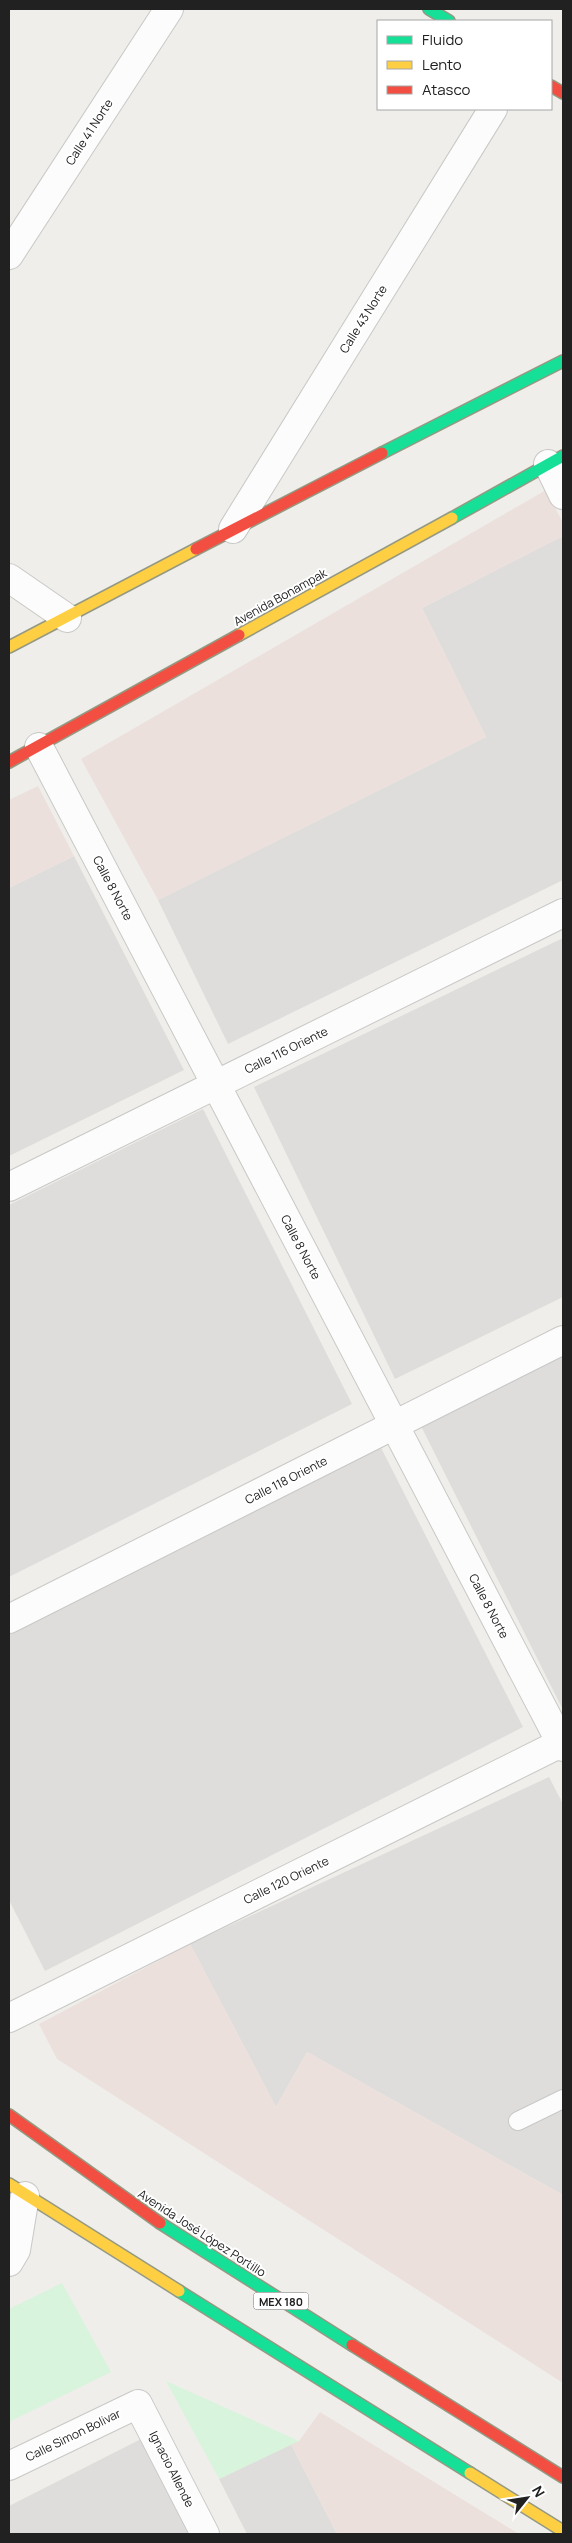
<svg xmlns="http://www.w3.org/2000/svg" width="572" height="2543" viewBox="0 0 572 2543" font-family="Manrope,sans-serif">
  <rect width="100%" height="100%" fill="#efeeea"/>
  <path fill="#dedddb" d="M 563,536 L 563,880 L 228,1044 L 158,900 L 486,737 L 422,608 Z
    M 74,856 L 184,1070 L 9,1156 L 9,888 Z
    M 563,938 L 563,1297 L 395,1379 L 254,1087 Z
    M 203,1109 L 352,1404 L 9,1577 L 9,1205 Z
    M 563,1346 L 563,1710 L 417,1418 Z
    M 374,1434 L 523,1727 L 45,1971 L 9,1900 L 9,1621 Z
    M 549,1777 L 563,1804 L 563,2195 L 307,2052 L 276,2107 L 190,1944 Z
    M 141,2439 L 189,2534 L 9,2534 L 9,2506 Z
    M 291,2444 L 337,2534 L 247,2534 L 219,2479 Z"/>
  <path fill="#ece0dc" d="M 546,490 L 563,523 L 563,536 L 422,608 L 486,737 L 158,900 L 81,759 Z
    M 38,786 L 74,856 L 9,888 L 9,800 Z
    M 190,1944 L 276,2107 L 307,2052 L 563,2195 L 563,2383 L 57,2059 L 39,2024 Z
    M 320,2412 L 519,2534 L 337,2534 L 291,2444 L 299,2441 Z"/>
  <path fill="#d9f4dc" d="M 62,2283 L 111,2372 L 9,2422 L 9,2309 Z
    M 166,2381 L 299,2441 L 219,2479 Z"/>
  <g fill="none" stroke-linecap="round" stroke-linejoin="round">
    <g stroke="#c8c8c6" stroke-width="20">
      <path id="lane" d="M 518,2121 L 563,2099"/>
    </g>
    <g stroke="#c8c8c6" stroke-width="30">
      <path id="street" d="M 9,255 L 169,9
        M 548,464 L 563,495
        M 233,529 L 493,109
        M 9,578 L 67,618
        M 39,747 L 563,1747
        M 9,1187 L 563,913
        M 9,1619 L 563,1340
        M 9,2018 L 563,1742
        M 9,2262 L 16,2250 L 25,2196
        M 9,2466 L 138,2404 L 205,2534"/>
    </g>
    <g stroke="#959982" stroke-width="14">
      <path id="fast" d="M 429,9 L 449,21
        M 382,453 L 563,361
        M 452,518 L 563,456
        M 160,2223 L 352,2345
        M 179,2291 L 470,2473"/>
    </g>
    <g stroke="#959982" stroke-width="14">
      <path id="slow" d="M 239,635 L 452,518
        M 9,647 L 196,549
        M 9,2184 L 179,2291
        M 470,2473 L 563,2531"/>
    </g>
    <g stroke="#959982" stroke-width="14">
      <path id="jam" d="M 551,86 L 563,93
        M 196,549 L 382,453
        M 9,762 L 239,635
        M 9,2115 L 160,2223
        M 352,2345 L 563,2477"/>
    </g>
    <use href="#lane" stroke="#fdfcfc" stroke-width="18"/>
    <use href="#street" stroke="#fdfcfc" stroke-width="28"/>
    <use href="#fast" stroke="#16e098" stroke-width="11"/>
    <use href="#slow" stroke="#ffcf43" stroke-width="11"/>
    <use href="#jam" stroke="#f24e42" stroke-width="11"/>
  </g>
  <g text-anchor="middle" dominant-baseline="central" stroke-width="4" stroke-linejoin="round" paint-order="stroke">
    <rect fill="#fff" stroke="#646464" stroke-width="1" x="253.5" y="2292.5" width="55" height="17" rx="4"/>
    <g font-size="11" font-weight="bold" fill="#212121">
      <text x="281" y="2301">MEX 180</text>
    </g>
    <g font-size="12" fill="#212121" stroke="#fff">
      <text transform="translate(89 132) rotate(-57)">Calle 41 Norte</text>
      <text transform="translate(363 319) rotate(-58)">Calle 43 Norte</text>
      <text transform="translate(280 597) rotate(-29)">Avenida Bonampak</text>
      <text transform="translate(113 888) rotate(62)">Calle 8 Norte</text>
      <text transform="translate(286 1050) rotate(-26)">Calle 116 Oriente</text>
      <text transform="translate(301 1247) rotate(62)">Calle 8 Norte</text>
      <text transform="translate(286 1480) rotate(-27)">Calle 118 Oriente</text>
      <text transform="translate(489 1606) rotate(62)">Calle 8 Norte</text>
      <text transform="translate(286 1880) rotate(-26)">Calle 120 Oriente</text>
      <text transform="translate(202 2233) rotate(33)">Avenida José López Portillo</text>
      <text transform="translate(73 2435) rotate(-26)">Calle Simon Bolivar</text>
      <text transform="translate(172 2469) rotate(63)">Ignacio Allende</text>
    </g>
  </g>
  <rect width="572" height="2543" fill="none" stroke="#212121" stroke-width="20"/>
  <rect x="377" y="20" width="175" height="90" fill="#ffffff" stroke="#a6a6a6"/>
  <rect x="387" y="36" width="25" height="8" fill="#16e098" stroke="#a6a6a6"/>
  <text x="422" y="45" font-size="15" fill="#212121">Fluido</text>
  <rect x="387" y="61" width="25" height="8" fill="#ffcf43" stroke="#a6a6a6"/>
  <text x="422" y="70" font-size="15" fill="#212121">Lento</text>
  <rect x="387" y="86" width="25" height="8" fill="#f24e42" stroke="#a6a6a6"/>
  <text x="422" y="95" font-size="15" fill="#212121">Atasco</text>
  <g transform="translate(527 2498) rotate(60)" stroke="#ffffff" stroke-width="4" paint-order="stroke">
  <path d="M0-4L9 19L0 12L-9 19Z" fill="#212121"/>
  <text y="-8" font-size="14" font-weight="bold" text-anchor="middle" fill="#212121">N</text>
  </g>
</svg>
